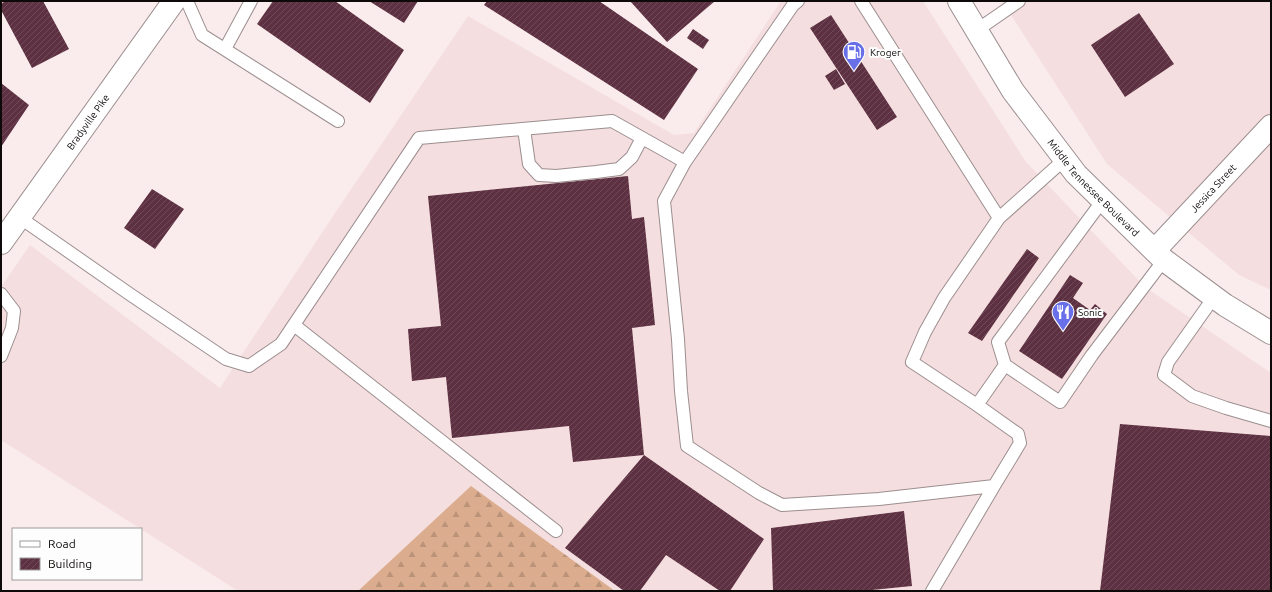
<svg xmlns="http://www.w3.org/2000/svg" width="1272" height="592" viewBox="0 0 1272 592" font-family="Ubuntu,sans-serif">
  <defs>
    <pattern id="forest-firs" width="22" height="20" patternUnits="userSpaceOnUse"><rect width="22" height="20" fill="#dbac8d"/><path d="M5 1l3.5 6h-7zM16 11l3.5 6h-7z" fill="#bb9378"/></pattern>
    <pattern id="building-hatch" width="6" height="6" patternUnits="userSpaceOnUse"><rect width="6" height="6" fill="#5d3042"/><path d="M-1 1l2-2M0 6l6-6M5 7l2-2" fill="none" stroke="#6f4b59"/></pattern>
  </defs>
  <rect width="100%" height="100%" fill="#faecec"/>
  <path fill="#f5dedf" d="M 781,1 L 923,1 L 1026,162 L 1145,287 L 1271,373 L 1271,591 L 615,591 L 471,487 L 358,591 L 238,591 L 1,440 L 1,287 L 30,245 L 220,388 L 333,216 L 468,16 L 674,135 L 694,133 Z
    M 1002,1 L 1271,1 L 1271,290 L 1239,275 L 1107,164 Z"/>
  <path fill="url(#forest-firs)" d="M 471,486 L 615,591 L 358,591 Z"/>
  <path fill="url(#building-hatch)" d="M 5,1 L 43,1 L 69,49 L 32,68 L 1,10 L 1,4 Z
    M 273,1 L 335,1 L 404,50 L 370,103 L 257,24 Z
    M 369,1 L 418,1 L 404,23 Z
    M 487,1 L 599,1 L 698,69 L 664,120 L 484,5 Z
    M 630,1 L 715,1 L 667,42 Z
    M 1139,13 L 1174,64 L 1125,97 L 1091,45 Z
    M 831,15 L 897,117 L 877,130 L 810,28 Z
    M 693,29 L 709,40 L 703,49 L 687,38 Z
    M 836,69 L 845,84 L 834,90 L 825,76 Z
    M 1,83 L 29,105 L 1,147 Z
    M 628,176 L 632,219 L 644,217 L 655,325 L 632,328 L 644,455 L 573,462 L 569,426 L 452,438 L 446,377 L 412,381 L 408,329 L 441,326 L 428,196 Z
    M 152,189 L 184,209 L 155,249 L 124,228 Z
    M 1027,249 L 1039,258 L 982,341 L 968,333 Z
    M 1070,275 L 1083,283 L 1073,298 L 1090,310 L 1095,304 L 1107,314 L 1062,379 L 1019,351 Z
    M 1120,424 L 1271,436 L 1271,591 L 1100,591 Z
    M 644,455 L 764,539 L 730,591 L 720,591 L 666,555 L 640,591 L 624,591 L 565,548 Z
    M 904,511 L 912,586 L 862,591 L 773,591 L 771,528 Z"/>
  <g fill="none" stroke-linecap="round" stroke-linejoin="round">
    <g stroke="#9c8e8f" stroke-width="14">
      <path id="lane" d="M 187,1 L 202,35 L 338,121
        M 798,1 L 793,5 L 685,162 L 664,201 L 678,339 L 681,391 L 687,446 L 759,493 L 782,505 L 879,499 L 994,486 L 1020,443 L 1018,434 L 977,405 L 912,362 L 925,332 L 944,298 L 999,218 L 1065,159
        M 861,1 L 999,218
        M 977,30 L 1019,1
        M 225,49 L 251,1
        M 524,129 L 529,164 L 539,175 L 556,176 L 596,172 L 619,169 L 632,157 L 642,138
        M 1103,200 L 998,342 L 1005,365 L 1060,402 L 1092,355 L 1164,260
        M 19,217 L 131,295 L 226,359 L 249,366 L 281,344 L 419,138 L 612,121 L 685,162
        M 1,294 L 14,311 L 12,328 L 1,356
        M 1214,297 L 1168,362 L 1164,375 L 1192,396 L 1226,408 L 1271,421
        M 294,325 L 556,531
        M 977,405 L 1005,365
        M 932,591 L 994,486"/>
    </g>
    <g stroke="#9c8e8f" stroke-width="24">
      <g id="street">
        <path id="s1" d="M 1155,250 L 1271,126"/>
      </g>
    </g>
    <g stroke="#9c8e8f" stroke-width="24">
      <g id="secondary">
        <path id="s2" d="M 959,1 L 1013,91 L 1076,174 L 1164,260 L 1225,305 L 1271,333"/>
        <path id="s3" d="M 1,243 L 174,1"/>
      </g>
    </g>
    <use href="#lane" stroke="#fff" stroke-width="12"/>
    <use href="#street" stroke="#fff" stroke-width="22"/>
    <use href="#secondary" stroke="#fff" stroke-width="22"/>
  </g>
  <defs>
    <g id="fuel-pin" transform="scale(1.15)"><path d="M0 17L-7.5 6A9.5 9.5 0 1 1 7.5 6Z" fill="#686fe8" stroke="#fdfdfd"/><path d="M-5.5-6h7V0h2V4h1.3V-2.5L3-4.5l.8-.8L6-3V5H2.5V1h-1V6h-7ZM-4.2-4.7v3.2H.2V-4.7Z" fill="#fff"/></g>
    <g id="restaurant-pin" transform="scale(1.15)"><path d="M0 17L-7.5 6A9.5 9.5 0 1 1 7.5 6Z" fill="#686fe8" stroke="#fdfdfd"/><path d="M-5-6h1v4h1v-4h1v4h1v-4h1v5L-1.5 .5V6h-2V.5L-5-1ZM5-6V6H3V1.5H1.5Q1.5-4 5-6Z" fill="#fff"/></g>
  </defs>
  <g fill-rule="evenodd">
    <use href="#fuel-pin" x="854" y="52"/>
    <use href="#restaurant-pin" x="1063" y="312"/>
  </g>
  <g text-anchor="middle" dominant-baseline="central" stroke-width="4" stroke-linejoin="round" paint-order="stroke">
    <g font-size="10" fill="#0f0a0a" stroke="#fdfdfd" text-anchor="start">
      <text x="870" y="52">Kroger</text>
      <text x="1078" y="312">Sonic</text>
    </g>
    <g font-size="10" fill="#0f0a0a" stroke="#fdfdfd">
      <text stroke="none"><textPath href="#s3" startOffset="149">Bradyville Pike</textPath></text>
      <text stroke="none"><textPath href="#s2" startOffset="231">Middle Tennessee Boulevard</textPath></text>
      <text stroke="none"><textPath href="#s1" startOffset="85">Jessica Street</textPath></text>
    </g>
  </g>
  <rect width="1272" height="592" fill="none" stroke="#0f0a0a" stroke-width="4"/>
  <rect x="12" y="528" width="130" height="52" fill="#fdfdfd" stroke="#9e9c9c"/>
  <rect x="20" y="541" width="20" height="6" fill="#ffffff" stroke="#9e9c9c"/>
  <text x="48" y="548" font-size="12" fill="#0f0a0a">Road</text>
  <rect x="20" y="558" width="20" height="12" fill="url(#building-hatch)" stroke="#9e9c9c"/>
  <text x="48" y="568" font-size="12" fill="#0f0a0a">Building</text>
</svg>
